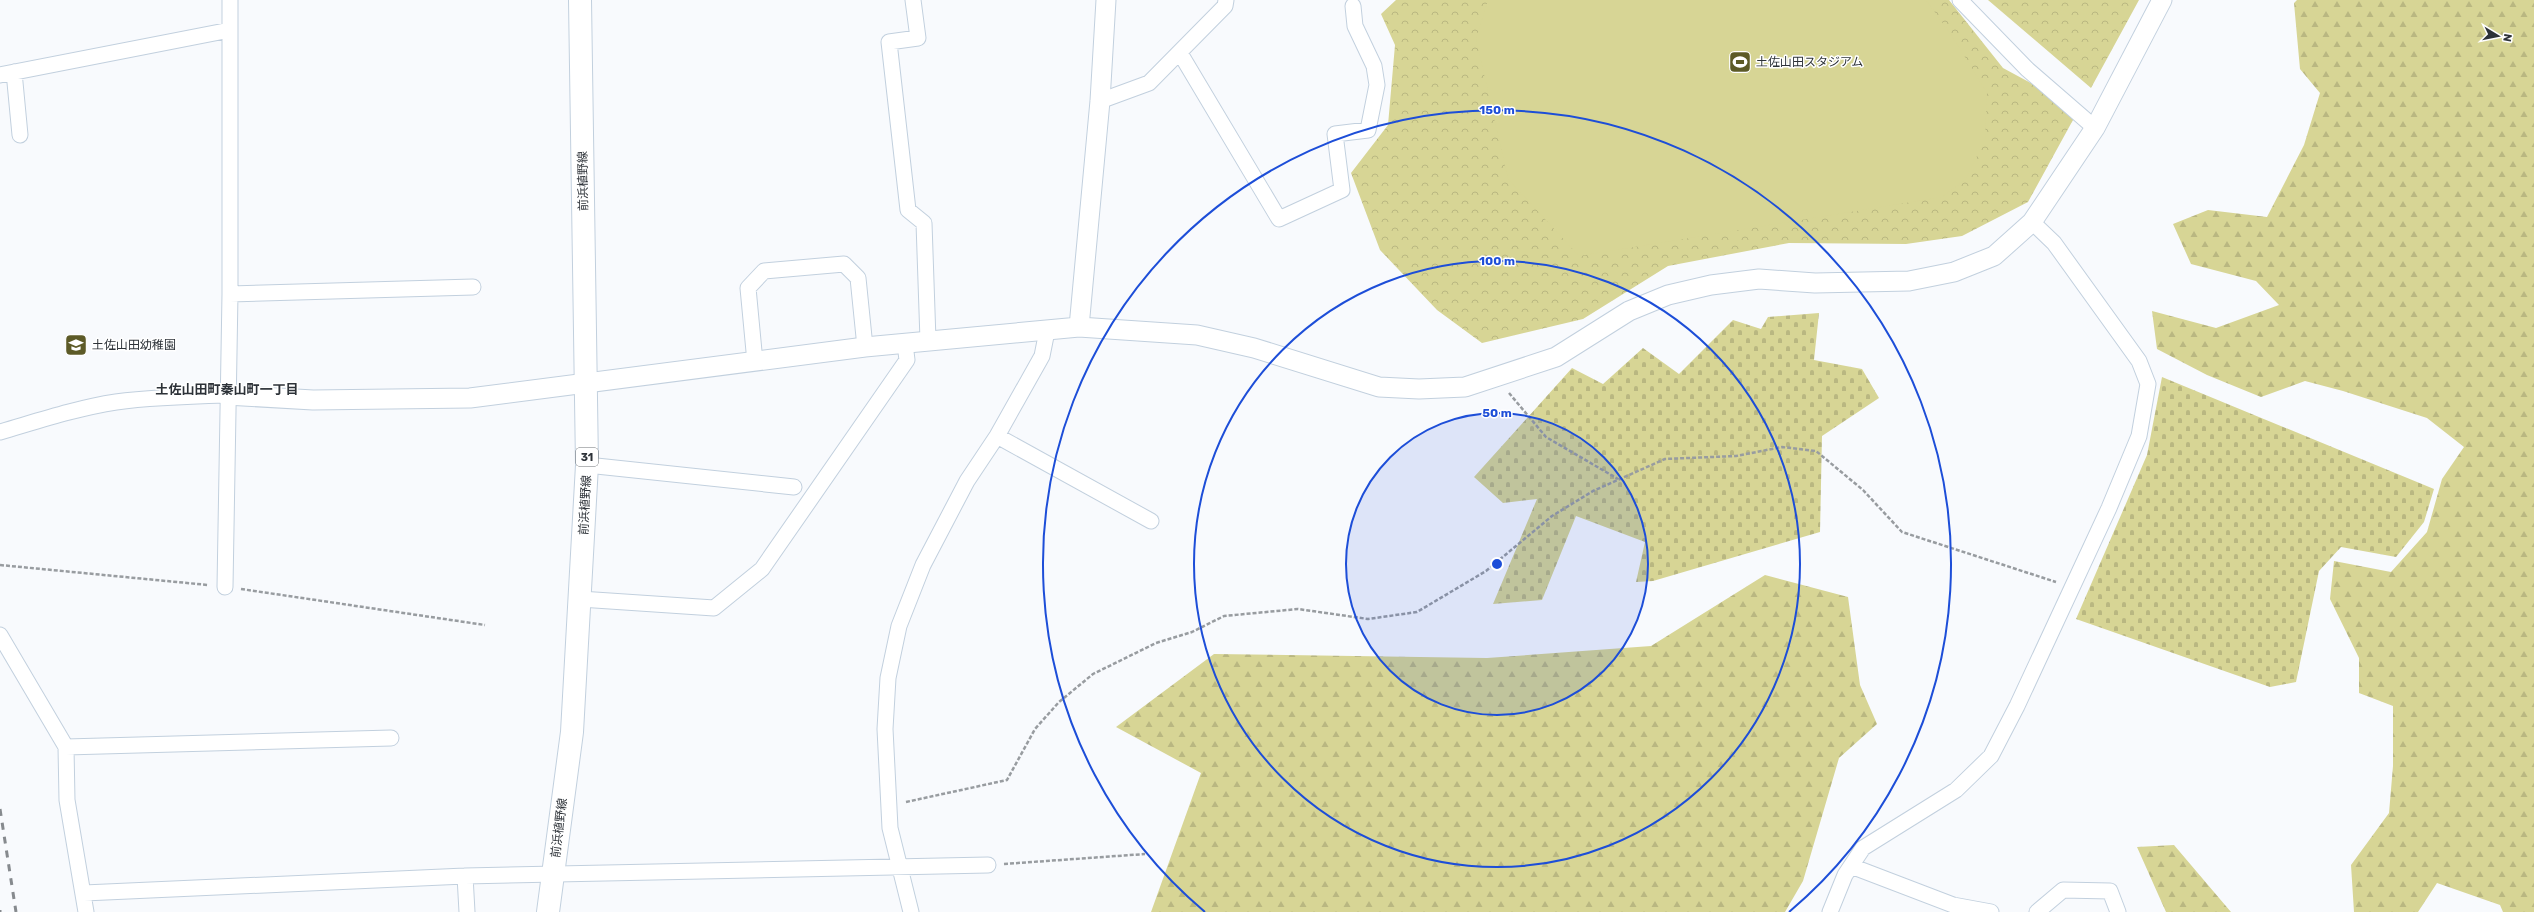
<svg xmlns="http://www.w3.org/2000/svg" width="2534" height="912" viewBox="0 0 2534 912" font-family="Rubik,'Noto Sans JP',sans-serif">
  <defs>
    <pattern id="forest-firs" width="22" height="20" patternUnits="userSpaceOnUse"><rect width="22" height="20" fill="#d7d595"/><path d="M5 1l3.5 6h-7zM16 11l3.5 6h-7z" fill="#b9b781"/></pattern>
    <pattern id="cemetery-stones" width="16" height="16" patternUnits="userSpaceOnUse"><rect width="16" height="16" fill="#d7d595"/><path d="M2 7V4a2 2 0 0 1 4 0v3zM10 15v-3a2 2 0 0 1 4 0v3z" fill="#b9b781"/></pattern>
    <pattern id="park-crowns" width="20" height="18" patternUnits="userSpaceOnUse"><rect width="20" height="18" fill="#d7d595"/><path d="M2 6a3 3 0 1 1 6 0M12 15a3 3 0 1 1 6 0" fill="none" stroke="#b9b781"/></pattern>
  </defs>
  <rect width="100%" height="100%" fill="#f8fafd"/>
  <path fill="url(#forest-firs)" d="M 2297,0 L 2534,0 L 2534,912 L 2503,912 L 2500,905 L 2437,883 L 2418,912 L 2354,912 L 2351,865 L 2389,813 L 2393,766 L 2393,706 L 2359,693 L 2359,658 L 2330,599 L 2334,561 L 2391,572 L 2427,532 L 2442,479 L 2464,447 L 2427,418 L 2343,391 L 2305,381 L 2261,397 L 2207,375 L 2157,349 L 2152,311 L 2216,328 L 2279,305 L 2256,281 L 2191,264 L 2173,224 L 2208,210 L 2267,217 L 2304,145 L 2320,93 L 2300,69 L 2294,3 Z
    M 1765,575 L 1848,597 L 1860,685 L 1877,724 L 1839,758 L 1803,881 L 1785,912 L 1151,912 L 1201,773 L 1116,727 L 1214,654 L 1487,658 L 1651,646 Z
    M 2174,845 L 2225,905 L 2231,912 L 2166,912 L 2137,847 Z"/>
  <path fill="url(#cemetery-stones)" d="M 1819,313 L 1814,360 L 1862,369 L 1879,398 L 1822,436 L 1820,532 L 1653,581 L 1636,582 L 1645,542 L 1576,516 L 1542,600 L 1493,604 L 1537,499 L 1503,503 L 1474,477 L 1572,368 L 1603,384 L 1643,348 L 1679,374 L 1733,320 L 1761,329 L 1768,317 Z
    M 2162,377 L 2434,489 L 2424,522 L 2396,557 L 2341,547 L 2319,571 L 2296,682 L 2270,687 L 2076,619 L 2147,455 Z"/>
  <path fill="url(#park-crowns)" d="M 1396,0 L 1949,0 L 2003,68 L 2079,109 L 2028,202 L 1962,236 L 1906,244 L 1789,243 L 1668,266 L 1583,319 L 1482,343 L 1437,310 L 1380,250 L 1351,173 L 1388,125 L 1395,45 L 1381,14 Z
    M 1988,0 L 2139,0 L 2091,88 Z"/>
  <path fill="#d7d595" d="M 1488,0 L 1926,0 L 1952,36 L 1987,93 L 1985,140 L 1965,180 L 1942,197 L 1579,256 L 1508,179 L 1476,39 Z"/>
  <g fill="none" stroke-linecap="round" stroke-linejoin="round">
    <g stroke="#c2d0de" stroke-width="17">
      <path id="minor" d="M 913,0 L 918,38 L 889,42 L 908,210 L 924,223 L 928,340
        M 1960,0 L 2027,69 L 2095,128
        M 1180,53 L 1279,219 L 1342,190 L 1335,134 L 1368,130 L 1377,85 L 1374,66 L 1355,26 L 1353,6
        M 14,72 L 20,135
        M 0,75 L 230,30
        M 1100,101 L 1149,83 L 1225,6 L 1226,0
        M 230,294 L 473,287
        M 755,362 L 748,288 L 764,271 L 844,264 L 858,278 L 865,347
        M 0,432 C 38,421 77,408 116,402 C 153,397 189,396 226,395
        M 997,436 L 1151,521
        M 587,465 L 794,487
        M 225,587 L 230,294 L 230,0
        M 580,599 L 714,608 L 762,569 L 907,360 L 905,344
        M 0,635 L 66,747 L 67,800 L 86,912
        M 66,747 L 391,738
        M 1851,866 L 1953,905 L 1991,912
        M 465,876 L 467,912
        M 84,893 L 465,876 L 988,865
        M 911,912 L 890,828 L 885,729 L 888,678 L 899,626 L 923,565 L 967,481 L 997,436 L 1042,356 L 1047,331
        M 1830,912 L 1845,875 L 1863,848 L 1956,790 L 1991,756 L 2017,706 L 2109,508 L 2139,436 L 2148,384 L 2139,361 L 2054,243 L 2032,222
        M 2037,912 L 2063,890 L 2110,891 L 2118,912"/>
    </g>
    <g stroke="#c2d0de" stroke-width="21">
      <path id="tertiary" d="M 1079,327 L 1100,101 L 1106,0
        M 226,395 L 313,400 L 470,398 L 865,347 L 1079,327 L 1197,335 L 1254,348 L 1379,387 L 1419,389 L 1465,387 L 1556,357 L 1629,311 L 1668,295 L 1711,285 L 1759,279 L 1815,283 L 1909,281 L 1954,272 L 1994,256 L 2032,222 L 2095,128 L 2162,0"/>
    </g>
    <g stroke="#c2d0de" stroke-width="24">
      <path id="primary" d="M 548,912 L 572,732 L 587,465 L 580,0"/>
    </g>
    <path stroke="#989ca0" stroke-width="2.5" stroke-dasharray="4 2" stroke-linecap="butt" d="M 1509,393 L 1546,437 L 1618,479
      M 0,565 L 208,585
      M 241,589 L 485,625
      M 906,802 L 1007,780 L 1035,729 L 1059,702 L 1093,674 L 1156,643 L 1192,632 L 1224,616 L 1298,609 L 1368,619 L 1417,612 L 1486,571 L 1552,516 L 1593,491 L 1665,459 L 1736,456 L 1782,447 L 1816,451 L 1863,490 L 1902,532 L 2056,582
      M 1004,864 L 1145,854"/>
    <use href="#minor" stroke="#fff" stroke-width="15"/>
    <use href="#tertiary" stroke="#fff" stroke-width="19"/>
    <use href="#primary" stroke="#fff" stroke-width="22"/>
    <path stroke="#868a8e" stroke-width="3" stroke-dasharray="7 7" stroke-linecap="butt" d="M 0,809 L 16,912
      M 0,910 L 0,912"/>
  </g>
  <circle cx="1497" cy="564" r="151" fill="#1d4ed8" fill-opacity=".12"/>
  <g fill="none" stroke="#1d4ed8" stroke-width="2">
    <circle cx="1497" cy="564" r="151"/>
    <circle cx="1497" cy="564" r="303"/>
    <path d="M1205 912A454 454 0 1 1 1789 912"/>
  </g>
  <defs>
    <g id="stadium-square" transform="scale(1.15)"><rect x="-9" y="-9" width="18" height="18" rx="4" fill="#5c5a27" stroke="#fff"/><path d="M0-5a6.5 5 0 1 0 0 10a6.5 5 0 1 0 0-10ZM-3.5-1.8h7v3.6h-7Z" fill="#fff"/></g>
    <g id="school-square" transform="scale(1.15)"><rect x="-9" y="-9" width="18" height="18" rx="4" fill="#5c5a27" stroke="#fff"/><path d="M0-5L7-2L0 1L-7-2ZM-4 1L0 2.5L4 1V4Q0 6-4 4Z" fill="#fff"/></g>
  </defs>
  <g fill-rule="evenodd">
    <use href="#stadium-square" x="1740" y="62"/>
    <use href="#school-square" x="76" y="345"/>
  </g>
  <g text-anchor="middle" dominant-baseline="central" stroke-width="3" stroke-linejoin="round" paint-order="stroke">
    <rect fill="#fff" stroke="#6c7074" stroke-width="1" x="576" y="448" width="22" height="18" rx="3"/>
    <g font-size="11" font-weight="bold" fill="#2d3238">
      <text x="587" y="457">31</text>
    </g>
    <g font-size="12" fill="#2d3238" stroke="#fff" text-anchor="start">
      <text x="1756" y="62">土佐山田スタジアム</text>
      <text x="92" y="345">土佐山田幼稚園</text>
    </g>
    <g font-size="12" fill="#2d3238" stroke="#fff">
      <text transform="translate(583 181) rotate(-91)">前浜植野線</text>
      <text transform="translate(585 505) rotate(-87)">前浜植野線</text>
      <text transform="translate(559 828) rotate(-83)">前浜植野線</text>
    </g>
    <g font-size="13" font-weight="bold" fill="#2d3238" stroke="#fff">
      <text x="227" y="389">土佐山田町秦山町一丁目</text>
    </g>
  </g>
  <circle cx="1497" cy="564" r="6" fill="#1d4ed8" stroke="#fff" stroke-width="2"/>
  <g font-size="12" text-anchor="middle" font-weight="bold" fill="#1d4ed8" stroke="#fff" stroke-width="3" stroke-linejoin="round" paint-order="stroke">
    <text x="1497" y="114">150 m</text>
    <text x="1497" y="265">100 m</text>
    <text x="1497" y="417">50 m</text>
  </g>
  <g transform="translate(2498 36) rotate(100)" stroke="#ffffff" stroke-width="3" paint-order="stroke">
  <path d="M0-3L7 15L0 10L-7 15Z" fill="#2d3238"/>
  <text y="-6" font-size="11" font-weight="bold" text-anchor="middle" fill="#2d3238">N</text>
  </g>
</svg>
